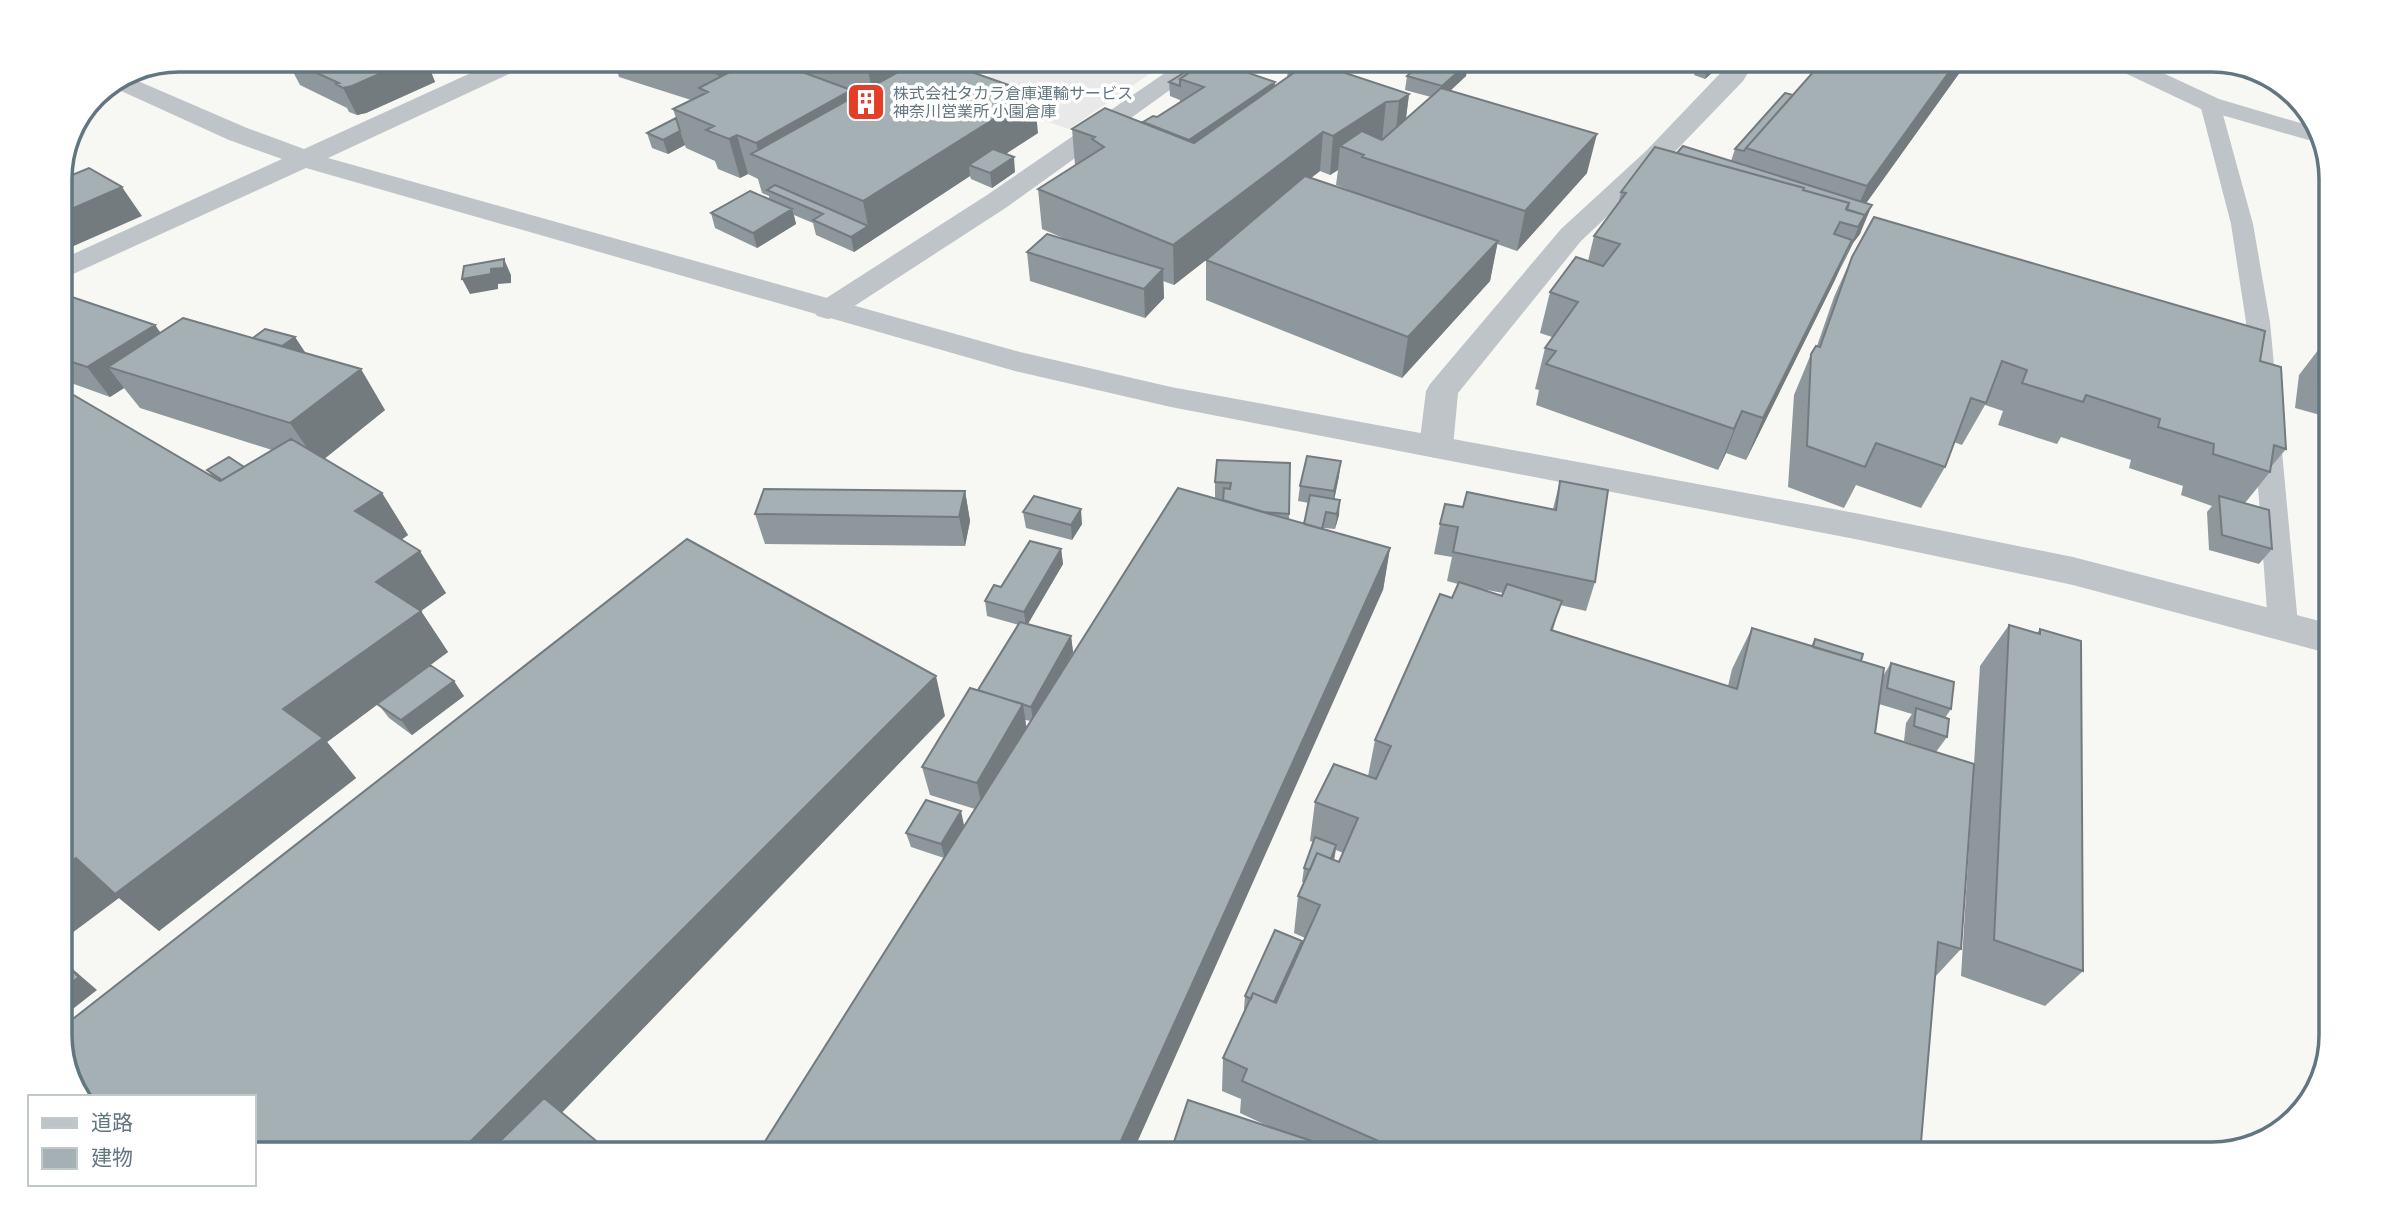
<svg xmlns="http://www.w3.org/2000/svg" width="2391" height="1214" viewBox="0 0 2391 1214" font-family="'Titillium Web','Noto Sans JP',sans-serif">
  <rect width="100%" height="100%" fill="#f7f7f4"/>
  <path fill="#e8e9e8" d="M 1164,64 L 1069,129 L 961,93 L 1006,65 Z"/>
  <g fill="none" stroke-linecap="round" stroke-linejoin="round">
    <path fill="#bec4c7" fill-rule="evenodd" d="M 2210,98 L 2220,104 L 2253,224 L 2270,322 L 2298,624 L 2294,632 L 2283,635 L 2272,632 L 2268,624 L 2246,322 L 2231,224 L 2200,104 Z"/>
    <path fill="#bec4c7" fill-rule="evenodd" d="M 1755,61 L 1743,81 L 1664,163 L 1581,241 L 1458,393 L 1453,447 L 1448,455 L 1436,458 L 1424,455 L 1419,447 L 1426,391 L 1430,384 L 1561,229 L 1646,151 L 1731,62 Z
      M 1178,64 L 1206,64 L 1007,207 L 839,316 L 828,319 L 817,316 L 813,310 L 817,304 L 987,195 Z"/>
    <path fill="#bec4c7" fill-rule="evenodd" d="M 2104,60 L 2135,60 L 2219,99 L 2317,128 L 2322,144 L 2201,109 L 2108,65 Z
      M 484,67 L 516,67 L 513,72 L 328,158 L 1020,352 L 1171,387 L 1855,513 L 2073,557 L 2331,624 L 2331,654 L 2073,585 L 1855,539 L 1171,407 L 1015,371 L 306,168 L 60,280 L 60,260 L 282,159 L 229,140 L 108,85 L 124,75 L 247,128 L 304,149 Z"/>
  </g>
  <path fill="#8e979b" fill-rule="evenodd" d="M 2027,60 L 2077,60 L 2044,69 Z
    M 1968,61 L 1866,203 L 1860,234 L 1853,243 L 1746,460 L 1726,453 L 1718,470 L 1536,405 L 1539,390 L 1535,389 L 1545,348 L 1552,337 L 1540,333 L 1550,292 L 1588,261 L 1594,236 L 1618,205 L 1621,192 L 1677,153 L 1731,161 L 1735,149 L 1793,95 Z
    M 1698,62 L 1716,62 L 1714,71 L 1705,79 L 1694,75 Z
    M 1242,64 L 1242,71 L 1275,86 L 1287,78 L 1288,70 L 1409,94 L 1406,119 L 1431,97 L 1405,90 L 1407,76 L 1466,76 L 1450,91 L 1587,173 L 1517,251 L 1497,244 L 1490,281 L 1402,378 L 1206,300 L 1206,260 L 1174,285 L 1163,281 L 1164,298 L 1145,318 L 1030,281 L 1027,252 L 1068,240 L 1042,229 L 1038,189 L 1075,165 L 1072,129 L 1143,123 L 1157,117 L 1180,102 L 1180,100 L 1170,96 L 1169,82 L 1190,72 ZM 1338,170 L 1336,185 L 1354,192 L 1311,178 L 1320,171 L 1330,175 Z
    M 959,65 L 956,67 L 1038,133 L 1005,154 L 1015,172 L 992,188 L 971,179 L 970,176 L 854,252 L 816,235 L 813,223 L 794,215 L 796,224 L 757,248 L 715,228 L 711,213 L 769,199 L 769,196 L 762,193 L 758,179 L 748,174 L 740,178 L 718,169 L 715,161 L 686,148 L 685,145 L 668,154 L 652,148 L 647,133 L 676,118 L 673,109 L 691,100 L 619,77 L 616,66 Z
    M 429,67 L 435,82 L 366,113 L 357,115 L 349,112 L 347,108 L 300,85 L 291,68 Z
    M 1852,257 L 2260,361 L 2286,449 L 2270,468 L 2270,472 L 2245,503 L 2272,549 L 2259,564 L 2209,550 L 2207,512 L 2212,506 L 2181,495 L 2183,486 L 2129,468 L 2131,460 L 2061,437 L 2057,444 L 1998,425 L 2003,411 L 1985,405 L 1962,445 L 1954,442 L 1945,467 L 1921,508 L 1856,485 L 1844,508 L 1788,487 L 1794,395 L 1811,354 L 1817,346 L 1834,297 Z
    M 60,293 L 155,325 L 160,333 L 253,338 L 295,337 L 304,353 L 385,410 L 324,459 L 382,493 L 408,535 L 401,540 L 446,593 L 421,611 L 448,652 L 430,665 L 464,696 L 412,735 L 389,718 L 378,704 L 327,742 L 356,778 L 159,931 L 119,898 L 213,477 L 207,470 L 244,467 L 272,450 L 140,408 L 124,388 L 110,397 L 60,379 Z
    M 2330,343 L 2331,343 L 2331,418 L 2295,408 L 2299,375 L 2322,345 L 2327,347 Z
    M 1290,463 L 1289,519 L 1304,524 L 1309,503 L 1298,501 L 1300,486 L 1339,476 L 1334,499 L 1339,515 L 1335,529 L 1324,528 L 1324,529 L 1390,548 L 1383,590 L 944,858 L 911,847 L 906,833 L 964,825 L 953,844 L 975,809 L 930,795 L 922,767 L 978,690 L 1019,625 L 987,616 L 985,601 L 1001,587 L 1061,549 L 1063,564 L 1028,624 L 1071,636 L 1073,652 L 1055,683 L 1215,498 L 1215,482 ZM 1025,720 L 1031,721 L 1027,728 Z
    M 1560,481 L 1595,582 L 1586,611 L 1560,605 L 1553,630 L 1728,686 L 1732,669 L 1752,628 L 1811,646 L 1815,639 L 1861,661 L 1883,676 L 1891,663 L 1951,709 L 1945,718 L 1947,737 L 1936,752 L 1904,741 L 1906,723 L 1912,714 L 1879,704 L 1875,733 L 1961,949 L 1935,977 L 1920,1154 L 1170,1154 L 1274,1129 L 1240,1113 L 1241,1099 L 1222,1091 L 1223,1058 L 1245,1010 L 1244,1009 L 1245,996 L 1301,947 L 1305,938 L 1294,933 L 1298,896 L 1304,882 L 1302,882 L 1304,868 L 1313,842 L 1310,841 L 1315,802 L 1368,776 L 1375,740 L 1452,598 L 1458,584 L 1447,581 L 1452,557 L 1434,554 L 1440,524 L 1463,507 L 1553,509 ZM 1472,587 L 1487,590 L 1503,593 L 1502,596 ZM 1336,850 L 1343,853 L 1339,862 L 1334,860 Z
    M 965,491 L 970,521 L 965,546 L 765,544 L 755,514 Z
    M 1023,512 L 1082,524 L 1072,540 L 1026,528 Z
    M 2009,625 L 2037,633 L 2040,629 L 2083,971 L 2045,1006 L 1961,976 L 1980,666 Z"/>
  <path fill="#747b7e" d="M 2049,60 L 2077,60 L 2044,69 Z
    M 1957,61 L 1968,61 L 1857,216 L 1854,215 L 1867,186 Z
    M 1713,62 L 1716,62 L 1714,71 L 1705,79 L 1709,65 Z
    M 1469,63 L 1466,76 L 1440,100 L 1442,86 Z
    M 1240,64 L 1242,64 L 1242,89 L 1234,68 Z
    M 875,65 L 959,65 L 877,116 L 868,70 Z
    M 735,66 L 784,66 L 728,113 L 718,74 Z
    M 395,67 L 429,67 L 435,82 L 366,113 L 357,115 L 343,88 Z
    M 1275,82 L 1274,109 L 1189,168 L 1189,140 Z
    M 851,90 L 859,128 L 760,157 L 756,143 Z
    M 1034,94 L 1038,133 L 981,170 L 969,165 L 970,176 L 854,252 L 851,237 L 868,226 L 863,201 Z
    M 1409,94 L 1404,132 L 1395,140 L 1399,101 Z
    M 1386,102 L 1382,141 L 1340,146 L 1338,170 L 1330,175 L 1333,136 Z
    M 680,131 L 685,145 L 668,154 L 663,140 Z
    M 1323,132 L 1320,171 L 1174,285 L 1173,245 Z
    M 1597,134 L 1587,173 L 1517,251 L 1525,211 Z
    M 737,135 L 748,174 L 740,178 L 729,139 Z
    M 1014,157 L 1015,172 L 992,188 L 990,173 Z
    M 122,187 L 142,216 L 60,252 L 60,214 Z
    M 1872,205 L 1860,234 L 1853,243 L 1841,268 L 1863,217 Z
    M 792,209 L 796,224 L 757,248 L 753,233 Z
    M 1852,240 L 1835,280 L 1746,460 L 1763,418 Z
    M 1498,241 L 1490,281 L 1402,378 L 1408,337 Z
    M 504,259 L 511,275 L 511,283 L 498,284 L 498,289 L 470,294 L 462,279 L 491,269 Z
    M 1163,269 L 1164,298 L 1145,318 L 1144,289 Z
    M 155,325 L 176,354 L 108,367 L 124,388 L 110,397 L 87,367 Z
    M 295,337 L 305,352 L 285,367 L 275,352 Z
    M 361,369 L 385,410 L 318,464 L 290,423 Z
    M 1742,411 L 1726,453 L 1718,470 L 1734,429 Z
    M 1341,461 L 1339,476 L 1333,506 L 1334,491 Z
    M 965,491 L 970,521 L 965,546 L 959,517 Z
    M 382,493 L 408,535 L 382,553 L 355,511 Z
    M 1340,500 L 1339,515 L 1335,529 L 1337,514 Z
    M 1081,509 L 1082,524 L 1072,540 L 1071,525 Z
    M 1390,548 L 1383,590 L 1132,1154 L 1115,1154 Z
    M 1061,549 L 1063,564 L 1026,627 L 1024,612 Z
    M 420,551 L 446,593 L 404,623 L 376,582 Z
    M 421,611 L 448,652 L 327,742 L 356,778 L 159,931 L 119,898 L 60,942 L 60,870 Z
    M 1071,636 L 1073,652 L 1033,722 L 1031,707 Z
    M 936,676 L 945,716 L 522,1154 L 458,1154 Z
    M 454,681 L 464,696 L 412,735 L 401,720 Z
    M 1023,704 L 1027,732 L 983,811 L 977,783 Z
    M 961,811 L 964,825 L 945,859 L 941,844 Z
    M 1336,845 L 1334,859 L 1323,888 L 1325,874 Z
    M 1302,941 L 1300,954 L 1270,1020 L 1271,1008 Z
    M 60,958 L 97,990 L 60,1019 Z
    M 600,1144 L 609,1154 L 590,1154 Z"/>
  <path fill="#a5b0b4" stroke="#747b7e" stroke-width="2" d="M 1823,61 L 1957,61 L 1867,186 L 1746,148 Z
    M 1698,62 L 1713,62 L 1709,65 Z
    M 1297,63 L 1315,63 L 1409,94 L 1399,101 L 1386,102 L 1333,136 L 1323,132 L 1173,245 L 1038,189 L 1104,147 L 1092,139 L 1095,137 L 1072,129 L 1105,108 L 1194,143 L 1295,72 L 1288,70 Z
    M 1422,63 L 1468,63 L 1442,86 L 1407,76 Z
    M 1201,64 L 1240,64 L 1234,68 L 1275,82 L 1189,140 L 1143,122 L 1153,116 L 1157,117 L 1204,87 L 1180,79 Z
    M 854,65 L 875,65 L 868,70 Z
    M 911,65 L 952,65 L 1034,94 L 863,201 L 751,154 Z
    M 691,66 L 735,66 L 718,74 Z
    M 741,66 L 786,66 L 851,90 L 756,143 L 737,135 L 729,139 L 706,130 L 714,126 L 673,109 L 708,92 L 699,88 Z
    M 395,67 L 352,86 L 343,88 L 336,84 L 339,83 L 306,68 Z
    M 1187,71 L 1190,72 L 1180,79 L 1180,86 L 1169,82 Z
    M 1441,88 L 1597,134 L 1525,211 L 1362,157 L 1364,155 L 1340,146 L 1362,131 L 1382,140 Z
    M 1785,93 L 1793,95 L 1746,148 L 1744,151 L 1735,149 Z
    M 676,118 L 680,131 L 663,140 L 647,133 Z
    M 1683,146 L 1872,205 L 1865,215 L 1847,210 L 1849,203 L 1803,190 L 1804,188 L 1677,153 Z
    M 1655,147 L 1804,188 L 1803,190 L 1849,203 L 1846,209 L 1865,215 L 1858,227 L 1840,222 L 1834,234 L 1852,240 L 1763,418 L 1742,411 L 1734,429 L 1546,364 L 1556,351 L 1545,348 L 1578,302 L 1550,292 L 1576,257 L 1603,266 L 1620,244 L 1594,236 L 1626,193 L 1621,192 Z
    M 993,149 L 1014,157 L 990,173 L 969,165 Z
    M 89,168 L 122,187 L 60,214 L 60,180 Z
    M 1305,176 L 1498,241 L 1408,337 L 1206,260 Z
    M 775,185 L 868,226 L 851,237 L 813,220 L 823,214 L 767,190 Z
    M 750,191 L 792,209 L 753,233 L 711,213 Z
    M 1874,217 L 2265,331 L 2260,361 L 2281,367 L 2286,449 L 2274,445 L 2270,472 L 2213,454 L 2214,444 L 2158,427 L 2160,419 L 2086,395 L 2083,402 L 2022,383 L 2027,370 L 2002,361 L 1986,403 L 1971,398 L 1945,467 L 1876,443 L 1865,467 L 1807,446 L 1811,354 L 1816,346 L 1820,347 L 1852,257 Z
    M 1047,234 L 1163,269 L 1144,289 L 1027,252 Z
    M 504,259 L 504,268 L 491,269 L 491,274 L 462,279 L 464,266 Z
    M 60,293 L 155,325 L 87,367 L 60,358 Z
    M 183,318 L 361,369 L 290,423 L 108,367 Z
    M 265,329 L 295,337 L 282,346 L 253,338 Z
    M 2330,343 L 2331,343 L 2331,382 L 2318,378 L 2322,345 L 2329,347 Z
    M 60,387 L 220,481 L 291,439 L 382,493 L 355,511 L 420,551 L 376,582 L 421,611 L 283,709 L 323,738 L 115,894 L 76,858 L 60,870 Z
    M 1307,456 L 1341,461 L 1334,491 L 1300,486 Z
    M 229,457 L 244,467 L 222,480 L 207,470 Z
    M 1217,460 L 1290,463 L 1289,514 L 1264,512 L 1223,500 L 1224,488 L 1230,489 L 1231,483 L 1215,482 Z
    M 1560,481 L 1608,490 L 1595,582 L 1453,552 L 1458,527 L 1440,524 L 1445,504 L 1463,507 L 1467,492 L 1556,510 Z
    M 1178,488 L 1390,548 L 1115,1154 L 757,1154 Z
    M 764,489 L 965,491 L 959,517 L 755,514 Z
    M 1310,495 L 1340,500 L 1337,514 L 1326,512 L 1322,529 L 1304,524 Z
    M 1034,496 L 1081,509 L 1071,525 L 1023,512 Z
    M 2219,496 L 2269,510 L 2272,549 L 2222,535 Z
    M 687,539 L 936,676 L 458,1154 L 254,1154 L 254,1097 L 78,1097 L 60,1043 L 60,1029 Z
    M 1030,541 L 1061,549 L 1024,612 L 985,601 L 994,585 L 1001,587 Z
    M 1459,582 L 1502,596 L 1507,584 L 1562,601 L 1551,630 L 1737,689 L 1752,628 L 1884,668 L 1875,733 L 1974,764 L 1961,949 L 1938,942 L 1920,1154 L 1408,1154 L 1242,1081 L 1247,1069 L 1223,1058 L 1253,993 L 1276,1003 L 1320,905 L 1298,896 L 1317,853 L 1339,862 L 1358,818 L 1315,802 L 1334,764 L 1376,779 L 1391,746 L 1375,740 L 1440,594 L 1452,598 Z
    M 1020,622 L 1071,636 L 1031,707 L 978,690 Z
    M 2009,625 L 2040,634 L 2040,629 L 2081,641 L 2083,971 L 1994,940 Z
    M 1815,639 L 1863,654 L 1861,661 L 1813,647 Z
    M 1891,663 L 1954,682 L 1951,709 L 1887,688 Z
    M 430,665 L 454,681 L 401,720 L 377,704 Z
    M 970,688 L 1023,704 L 977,783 L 922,767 Z
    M 1916,708 L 1949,719 L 1947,737 L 1914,726 Z
    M 926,800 L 961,811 L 941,844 L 906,833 Z
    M 1315,837 L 1336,845 L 1331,859 L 1317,853 L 1310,870 L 1304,868 Z
    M 1275,930 L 1302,941 L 1274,1002 L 1253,993 L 1251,999 L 1245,996 Z
    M 60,960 L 79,977 L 60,992 Z
    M 544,1098 L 600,1144 L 590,1154 L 487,1154 Z
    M 1188,1100 L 1351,1154 L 1170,1154 Z"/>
  <defs>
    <g id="building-square" transform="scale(2.0125)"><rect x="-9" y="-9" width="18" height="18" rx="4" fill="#e43e28" stroke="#fff"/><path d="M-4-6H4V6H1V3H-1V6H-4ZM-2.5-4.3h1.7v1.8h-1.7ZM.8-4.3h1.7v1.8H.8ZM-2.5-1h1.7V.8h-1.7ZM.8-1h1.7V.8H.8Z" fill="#fff"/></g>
  </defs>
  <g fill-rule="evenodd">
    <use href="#building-square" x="866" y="102"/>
  </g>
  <g text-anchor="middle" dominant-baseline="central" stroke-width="7" stroke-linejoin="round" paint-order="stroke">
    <g font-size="16" fill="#627680" stroke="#fff" text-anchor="start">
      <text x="893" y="93">株式会社タカラ倉庫運輸サービス<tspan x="893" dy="18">神奈川営業所 小園倉庫</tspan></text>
    </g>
  </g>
  <path d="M0 0H2391V1214H0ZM179 72H2212A107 107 0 0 1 2319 179V1035A107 107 0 0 1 2212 1142H179A107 107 0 0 1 72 1035V179A107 107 0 0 1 179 72Z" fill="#fff" fill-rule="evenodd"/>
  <path fill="none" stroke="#627680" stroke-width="3.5" d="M179 72H2212A107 107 0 0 1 2319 179V1035A107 107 0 0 1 2212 1142H179A107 107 0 0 1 72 1035V179A107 107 0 0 1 179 72Z"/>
  <rect x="28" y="1095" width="228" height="91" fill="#ffffff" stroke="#c0c8cc" stroke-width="2"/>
  <rect x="42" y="1118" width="35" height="10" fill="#bec4c7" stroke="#c0c8cc" stroke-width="2"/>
  <text x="91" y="1130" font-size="21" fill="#627680">道路</text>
  <rect x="42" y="1148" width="35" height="21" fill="#a5b0b4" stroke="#c0c8cc" stroke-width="2"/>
  <text x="91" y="1165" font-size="21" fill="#627680">建物</text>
</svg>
